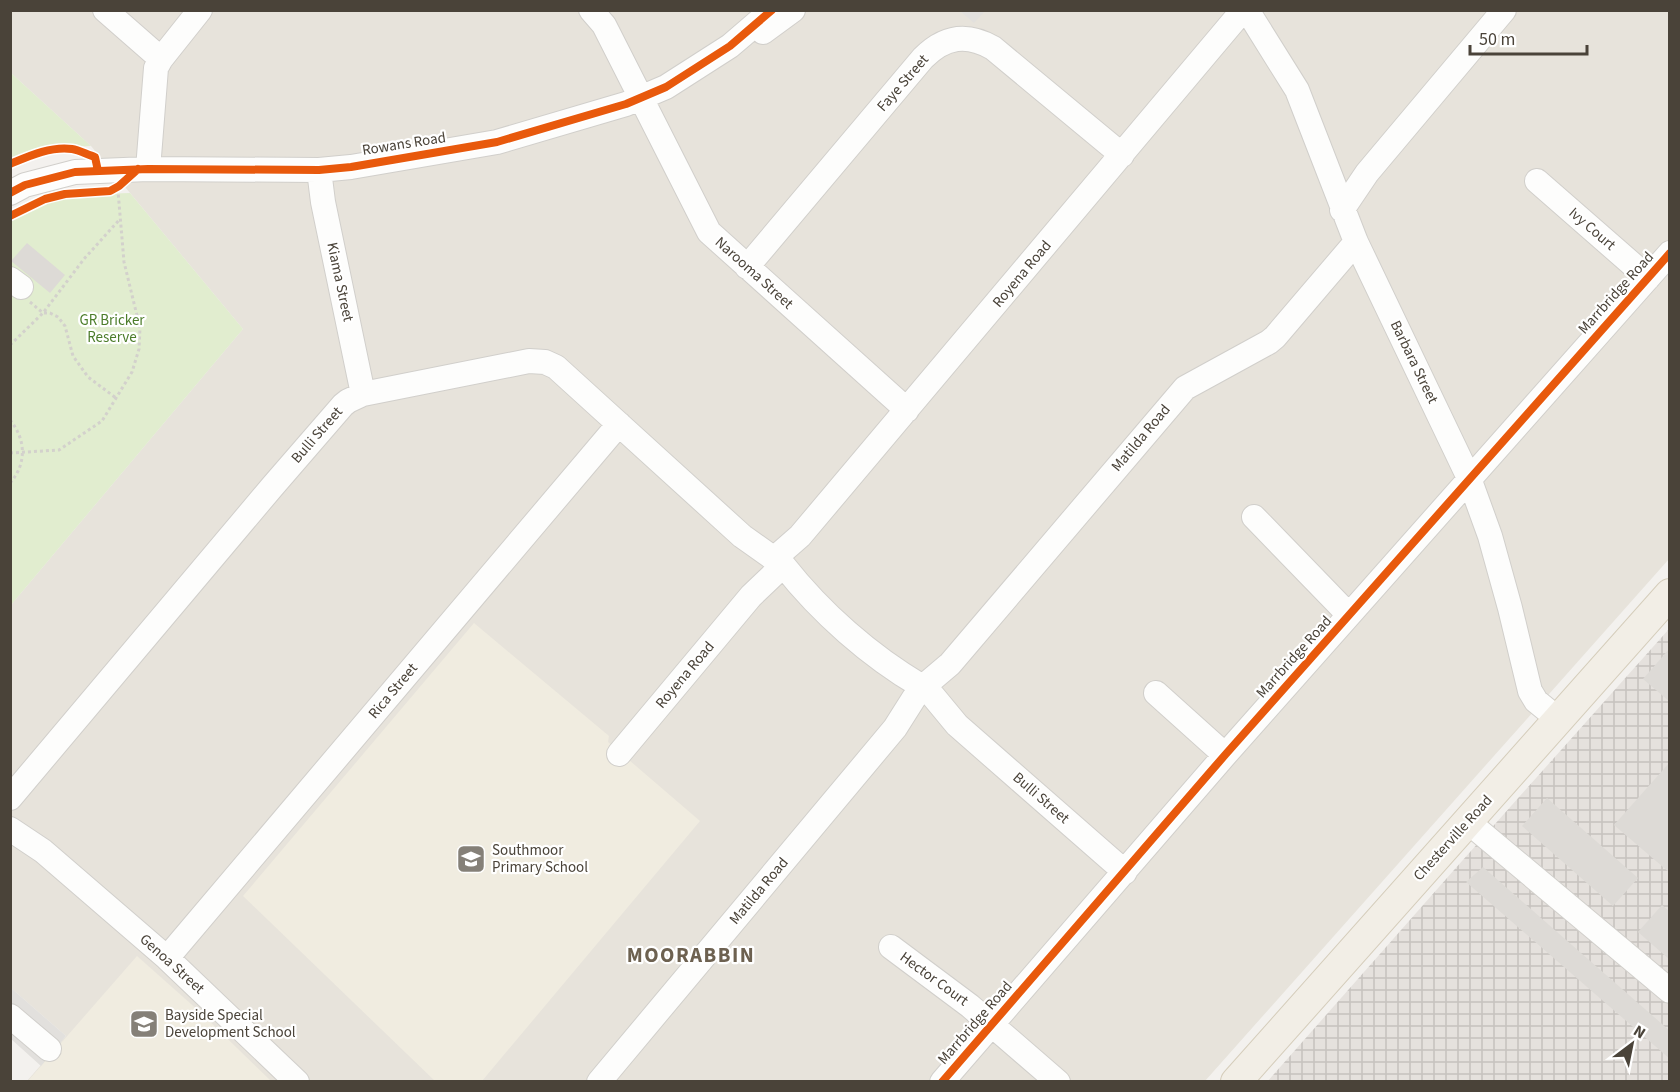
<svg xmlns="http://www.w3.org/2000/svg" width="1680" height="1092" viewBox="0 0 1680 1092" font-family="'Source Sans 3',sans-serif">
  <defs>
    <pattern id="industrial-grid" width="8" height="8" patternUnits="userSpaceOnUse" patternTransform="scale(1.5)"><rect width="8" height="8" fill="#e5e1dd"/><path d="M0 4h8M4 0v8" fill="none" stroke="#c6c2be"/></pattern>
  </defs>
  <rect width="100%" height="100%" fill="#f3f1ee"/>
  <path fill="#e7e3db" d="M 11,10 L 1667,11 L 1670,13 L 1669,559 L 1205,1081 L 27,1081 L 66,1036 L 11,988 L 11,605 L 243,329 L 91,146 L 11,73 Z"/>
  <path fill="url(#industrial-grid)" d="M 1669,629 L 1669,1081 L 1267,1082 L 1454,870 Z"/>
  <path fill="#f0ece0" d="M 474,623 L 609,736 L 608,742 L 700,821 L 482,1081 L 435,1081 L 243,896 Z
    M 137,956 L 200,1012 L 271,1081 L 27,1082 Z"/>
  <path fill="#e1edcf" d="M 11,73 L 91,146 L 50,148 L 11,161 Z
    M 130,193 L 243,329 L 11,605 L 11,220 C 46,195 88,195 130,193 Z"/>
  <path fill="#e2e0dd" d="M 960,11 L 985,11 L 974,23 Z
    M 11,988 L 66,1036 L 41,1066 L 11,1039 Z"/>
  <path fill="#dddad6" d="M 27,243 L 65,275 L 50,293 L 11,261 Z
    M 1670,648 L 1670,702 L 1643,679 Z
    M 1670,762 L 1670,873 L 1614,825 Z
    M 1547,798 L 1638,878 L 1613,906 L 1522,826 Z
    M 1483,867 L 1670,1031 L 1670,1059 L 1466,882 Z
    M 1662,905 L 1670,912 L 1670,960 L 1638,932 Z"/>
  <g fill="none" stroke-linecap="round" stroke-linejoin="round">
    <g stroke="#d1cfcb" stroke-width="26">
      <path id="minor" d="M 105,10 L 161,59
        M 591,10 L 604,25 L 709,232 L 907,410
        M 1247,10 L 1297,90 L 1356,242 L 1469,478 L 1490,536 L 1510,608 L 1530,691 L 1536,701 L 1558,719
        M 763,32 L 793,10
        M 148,169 L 156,68 L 161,59 L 200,10
        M 319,170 L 323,202 L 363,394
        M 1537,181 L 1648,278
        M 10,193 L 25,185 L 75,172 L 148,169 L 319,170 L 351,167 L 497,142 L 626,104 L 666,87 L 730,46 L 772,10
        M 1342,210 L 1367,173 L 1504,10
        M 747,267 L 923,58 C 945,36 967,33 993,48 L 1122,155
        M 10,279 L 21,287
        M 1254,517 L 1349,615
        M 776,557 L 800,536 L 1243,10
        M 784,566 C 821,613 870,656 921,686
        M 924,686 L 950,664 L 1185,388 L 1269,342 L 1275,337 L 1356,242
        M 1156,693 L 1225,755
        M 933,696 L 957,725 L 1125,872
        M 619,754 L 751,596 L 774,574
        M 10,798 L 272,487 L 343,405 L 348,401 L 363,394 L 529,361 L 545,362 L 556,367 L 742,536 L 773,558
        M 1467,821 L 1670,991
        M 10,829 L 43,851 L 167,958 L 297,1082
        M 891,947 L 970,1006 L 1058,1082
        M 167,958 L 619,424
        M 10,1016 L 49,1049
        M 599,1082 L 895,728 L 914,698
        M 942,1082 L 1225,755 L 1670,253"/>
    </g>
    <g stroke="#d5cdbb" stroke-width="32">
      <path id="major" d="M 1236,1082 L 1670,594"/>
    </g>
    <path stroke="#d3d1cc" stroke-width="3" stroke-dasharray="3 3" stroke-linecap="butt" d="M 30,302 L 43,313 L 50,313 L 58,317 L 65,326 L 73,356 L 88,377 L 116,398
      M 10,345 L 43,313 L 84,259 L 120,219
      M 10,420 C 26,439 27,464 10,483
      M 10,453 L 59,450 L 102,421 L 132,372 L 139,349 L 140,328 L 124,262 L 118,191"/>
    <use href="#minor" stroke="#fdfdfc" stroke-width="24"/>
    <use href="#major" stroke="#f2eee6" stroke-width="30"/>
    <g stroke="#fff" stroke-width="11">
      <path id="cycleway" d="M 10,164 C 29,156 51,146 72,149 C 79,150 88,155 95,157 L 98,171
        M 10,193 L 25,185 L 75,172 L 148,169 L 319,170 L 351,167 L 497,142 L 626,104 L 666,87 L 730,46 L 772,10
        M 10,216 L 45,199 L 65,194 L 110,191 L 119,186 L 138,169
        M 942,1082 L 1225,755 L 1670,253"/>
    </g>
    <use href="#cycleway" stroke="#e8590c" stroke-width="8"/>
  </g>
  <defs>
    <g id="school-square" transform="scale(1.5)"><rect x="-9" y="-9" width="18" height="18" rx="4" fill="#858078" stroke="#fff"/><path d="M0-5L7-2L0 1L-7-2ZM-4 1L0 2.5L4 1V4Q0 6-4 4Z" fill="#fff"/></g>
  </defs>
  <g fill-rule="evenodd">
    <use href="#school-square" x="471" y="859"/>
    <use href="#school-square" x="144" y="1024"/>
  </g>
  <g text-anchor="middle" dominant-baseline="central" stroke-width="4.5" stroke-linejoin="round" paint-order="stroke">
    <g font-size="15" fill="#4a4339" stroke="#fff">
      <text transform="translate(903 83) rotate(-49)">Faye Street</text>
      <text transform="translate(404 144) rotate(-9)">Rowans Road</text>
      <text transform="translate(1592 229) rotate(41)">Ivy Court</text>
      <text transform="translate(754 273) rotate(42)">Narooma Street</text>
      <text transform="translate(1022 274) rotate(-50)">Royena Road</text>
      <text transform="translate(340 282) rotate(78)">Kiama Street</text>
      <text transform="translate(1616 293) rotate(-48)">Marrbridge Road</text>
      <text transform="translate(1414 362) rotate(64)">Barbara Street</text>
      <text transform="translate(317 435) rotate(-49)">Bulli Street</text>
      <text transform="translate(1141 438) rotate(-50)">Matilda Road</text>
      <text transform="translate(1294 657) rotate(-48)">Marrbridge Road</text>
      <text transform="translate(685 675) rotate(-50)">Royena Road</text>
      <text transform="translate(393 691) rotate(-50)">Rica Street</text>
      <text transform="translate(1041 798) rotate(41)">Bulli Street</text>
      <text transform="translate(1453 838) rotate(-48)">Chesterville Road</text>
      <text transform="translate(759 891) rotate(-50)">Matilda Road</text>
      <text transform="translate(172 964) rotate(42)">Genoa Street</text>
      <text transform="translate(934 979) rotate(36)">Hector Court</text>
      <text transform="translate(975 1023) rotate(-49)">Marrbridge Road</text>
    </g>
    <g font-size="15" fill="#4c7d2b" stroke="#fff">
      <text x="112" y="320">GR Bricker<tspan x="112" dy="17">Reserve</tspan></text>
    </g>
    <g font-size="15" fill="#4a4339" stroke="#fff" text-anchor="start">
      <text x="492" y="850">Southmoor<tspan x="492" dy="17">Primary School</tspan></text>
      <text x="165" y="1015">Bayside Special<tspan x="165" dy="17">Development School</tspan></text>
    </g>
    <g font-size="21" font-weight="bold" letter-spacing="1.5" fill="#6d6150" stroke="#fff">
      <text x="691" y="955">MOORABBIN</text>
    </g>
  </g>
  <rect width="1680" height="1092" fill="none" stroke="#4a4339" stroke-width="24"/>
  <g transform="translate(1632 1044) rotate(32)" stroke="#ffffff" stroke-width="4.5" paint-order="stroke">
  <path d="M0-4.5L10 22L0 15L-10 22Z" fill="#4a4339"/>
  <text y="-9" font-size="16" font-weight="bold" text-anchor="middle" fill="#4a4339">N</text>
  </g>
  <path d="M1470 45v9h117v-9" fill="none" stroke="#4a4339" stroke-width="3"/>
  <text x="1479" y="45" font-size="18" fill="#4a4339" stroke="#ffffff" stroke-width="4.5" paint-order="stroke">50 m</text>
</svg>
